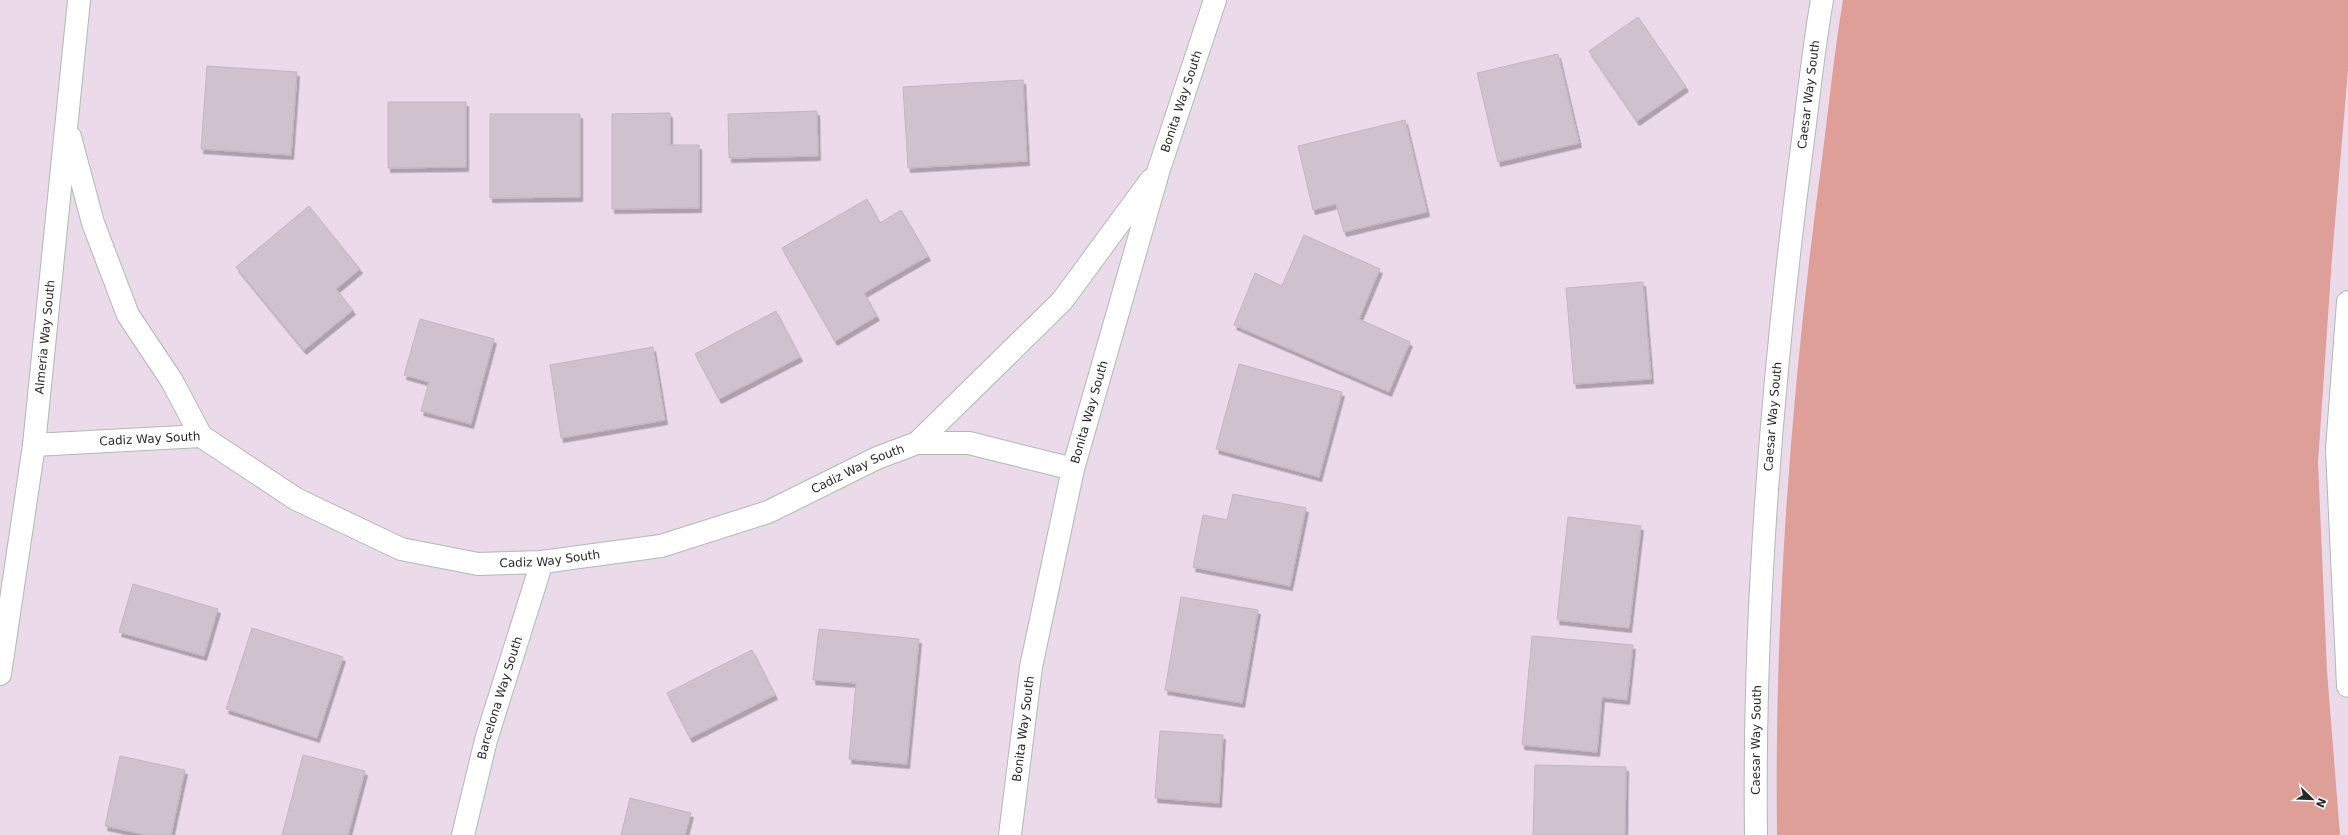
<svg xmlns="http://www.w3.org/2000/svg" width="2348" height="835" viewBox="0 0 2348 835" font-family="'DejaVu Sans',sans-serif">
  <defs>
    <filter id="shadow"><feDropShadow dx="2.5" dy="4.5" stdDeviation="0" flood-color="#0004"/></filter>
  </defs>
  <rect width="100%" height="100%" fill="#eadaea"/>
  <path fill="#de9f98" d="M 1843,0 L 2348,0 L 2348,70 L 2332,258 L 2318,462 L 2327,671 L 2340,835 L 1777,835 C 1774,609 1792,382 1822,159 C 1829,106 1834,53 1843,0 Z"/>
  <path fill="#cfc2ce" stroke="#c5b4c3" filter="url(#shadow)" d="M 1638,17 L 1686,87 L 1637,121 L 1589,51 Z
    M 1558,54 L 1579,143 L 1498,162 L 1477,73 Z
    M 207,66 L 297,72 L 291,155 L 201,149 Z
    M 1023,80 L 1027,161 L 908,168 L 903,87 Z
    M 388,102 L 466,102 L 466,167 L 388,168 Z
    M 817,111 L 818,156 L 729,158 L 728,114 Z
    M 670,113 L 670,145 L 699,145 L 699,208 L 612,209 L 612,114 Z
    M 490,114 L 580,114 L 580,197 L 490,198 Z
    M 1405,120 L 1427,212 L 1344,232 L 1336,204 L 1313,210 L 1298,146 Z
    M 867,199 L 880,223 L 901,210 L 928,256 L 864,293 L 877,316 L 835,341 L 782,248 Z
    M 309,206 L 360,269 L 336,289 L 353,310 L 304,350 L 236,267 Z
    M 1304,235 L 1380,269 L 1359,319 L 1410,342 L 1389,392 L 1234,325 L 1255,273 L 1282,286 Z
    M 1643,282 L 1651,379 L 1574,384 L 1566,288 Z
    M 776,311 L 800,357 L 719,399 L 695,354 Z
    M 420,319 L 494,339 L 471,424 L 421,411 L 429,382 L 404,375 Z
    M 653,347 L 665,420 L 561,438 L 550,365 Z
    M 1239,364 L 1342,392 L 1319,477 L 1216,449 Z
    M 1233,494 L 1306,508 L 1290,586 L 1193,567 L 1203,515 L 1227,520 Z
    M 1568,517 L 1641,526 L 1629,628 L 1557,620 Z
    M 133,584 L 218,609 L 204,656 L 119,632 Z
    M 1181,597 L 1258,610 L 1242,703 L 1165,690 Z
    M 252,628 L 343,657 L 317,738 L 226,709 Z
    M 819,629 L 919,639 L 907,764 L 849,759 L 856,683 L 813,680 Z
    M 1532,636 L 1633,645 L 1627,700 L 1602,697 L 1597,752 L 1522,745 Z
    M 752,650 L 775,695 L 690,738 L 667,693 Z
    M 1160,731 L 1223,735 L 1219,803 L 1155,798 Z
    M 303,755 L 365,771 L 348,835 L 282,835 Z
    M 120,756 L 185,770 L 171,835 L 147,835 L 105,826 Z
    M 1535,765 L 1626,767 L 1625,835 L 1533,835 Z
    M 630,798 L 691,813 L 685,835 L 621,835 Z"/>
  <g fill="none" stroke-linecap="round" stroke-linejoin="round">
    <g stroke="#aebbb1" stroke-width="24">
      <g id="minor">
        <path d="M 70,137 L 93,223 L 128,315 L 172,381 L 201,436"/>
        <path d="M 917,443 L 1062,301 L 1151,180"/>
        <path id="s1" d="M 34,445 L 201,436 L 296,499 L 401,549 L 478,564 L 542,562 L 661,546 L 768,512 L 877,458 L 917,443 L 969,443 L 1073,469"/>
        <path id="s2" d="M 0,674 L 34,445 L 79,0"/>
        <path id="s3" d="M 463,835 L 486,740 L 542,562"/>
        <path id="s4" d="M 1010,835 L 1031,667 L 1073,469 L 1159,169 L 1215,0"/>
      </g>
    </g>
    <g stroke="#aebbb1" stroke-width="24">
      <g id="tertiary">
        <path d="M 2348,302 L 2337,449 L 2348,686"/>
        <path id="s5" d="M 1756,835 C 1753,608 1772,380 1801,155 C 1808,103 1813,51 1822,0"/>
      </g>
    </g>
    <use href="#minor" stroke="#fff" stroke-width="22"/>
    <use href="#tertiary" stroke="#fff" stroke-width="22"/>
  </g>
  <g text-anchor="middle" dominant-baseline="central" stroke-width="3.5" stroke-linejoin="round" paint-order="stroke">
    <g font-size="12" fill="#282828" stroke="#fff">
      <text stroke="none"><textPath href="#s5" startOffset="743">Caesar Way South</textPath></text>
      <text stroke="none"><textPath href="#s4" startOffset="755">Bonita Way South</textPath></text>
      <text stroke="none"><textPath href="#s2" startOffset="340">Almeria Way South</textPath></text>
      <text stroke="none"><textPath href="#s4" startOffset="431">Bonita Way South</textPath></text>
      <text stroke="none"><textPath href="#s5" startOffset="419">Caesar Way South</textPath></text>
      <text stroke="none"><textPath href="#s1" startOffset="116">Cadiz Way South</textPath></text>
      <text stroke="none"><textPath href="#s1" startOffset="872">Cadiz Way South</textPath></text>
      <text stroke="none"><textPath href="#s1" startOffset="548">Cadiz Way South</textPath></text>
      <text stroke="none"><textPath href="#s3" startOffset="142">Barcelona Way South</textPath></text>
      <text stroke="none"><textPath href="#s4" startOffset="107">Bonita Way South</textPath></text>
      <text stroke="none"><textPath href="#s5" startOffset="95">Caesar Way South</textPath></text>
    </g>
  </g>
  <g transform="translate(2312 799) rotate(113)" stroke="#ffffff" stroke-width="3" paint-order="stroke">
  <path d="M0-3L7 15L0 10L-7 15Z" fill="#282828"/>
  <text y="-6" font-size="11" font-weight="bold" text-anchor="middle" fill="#282828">N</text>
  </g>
</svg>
